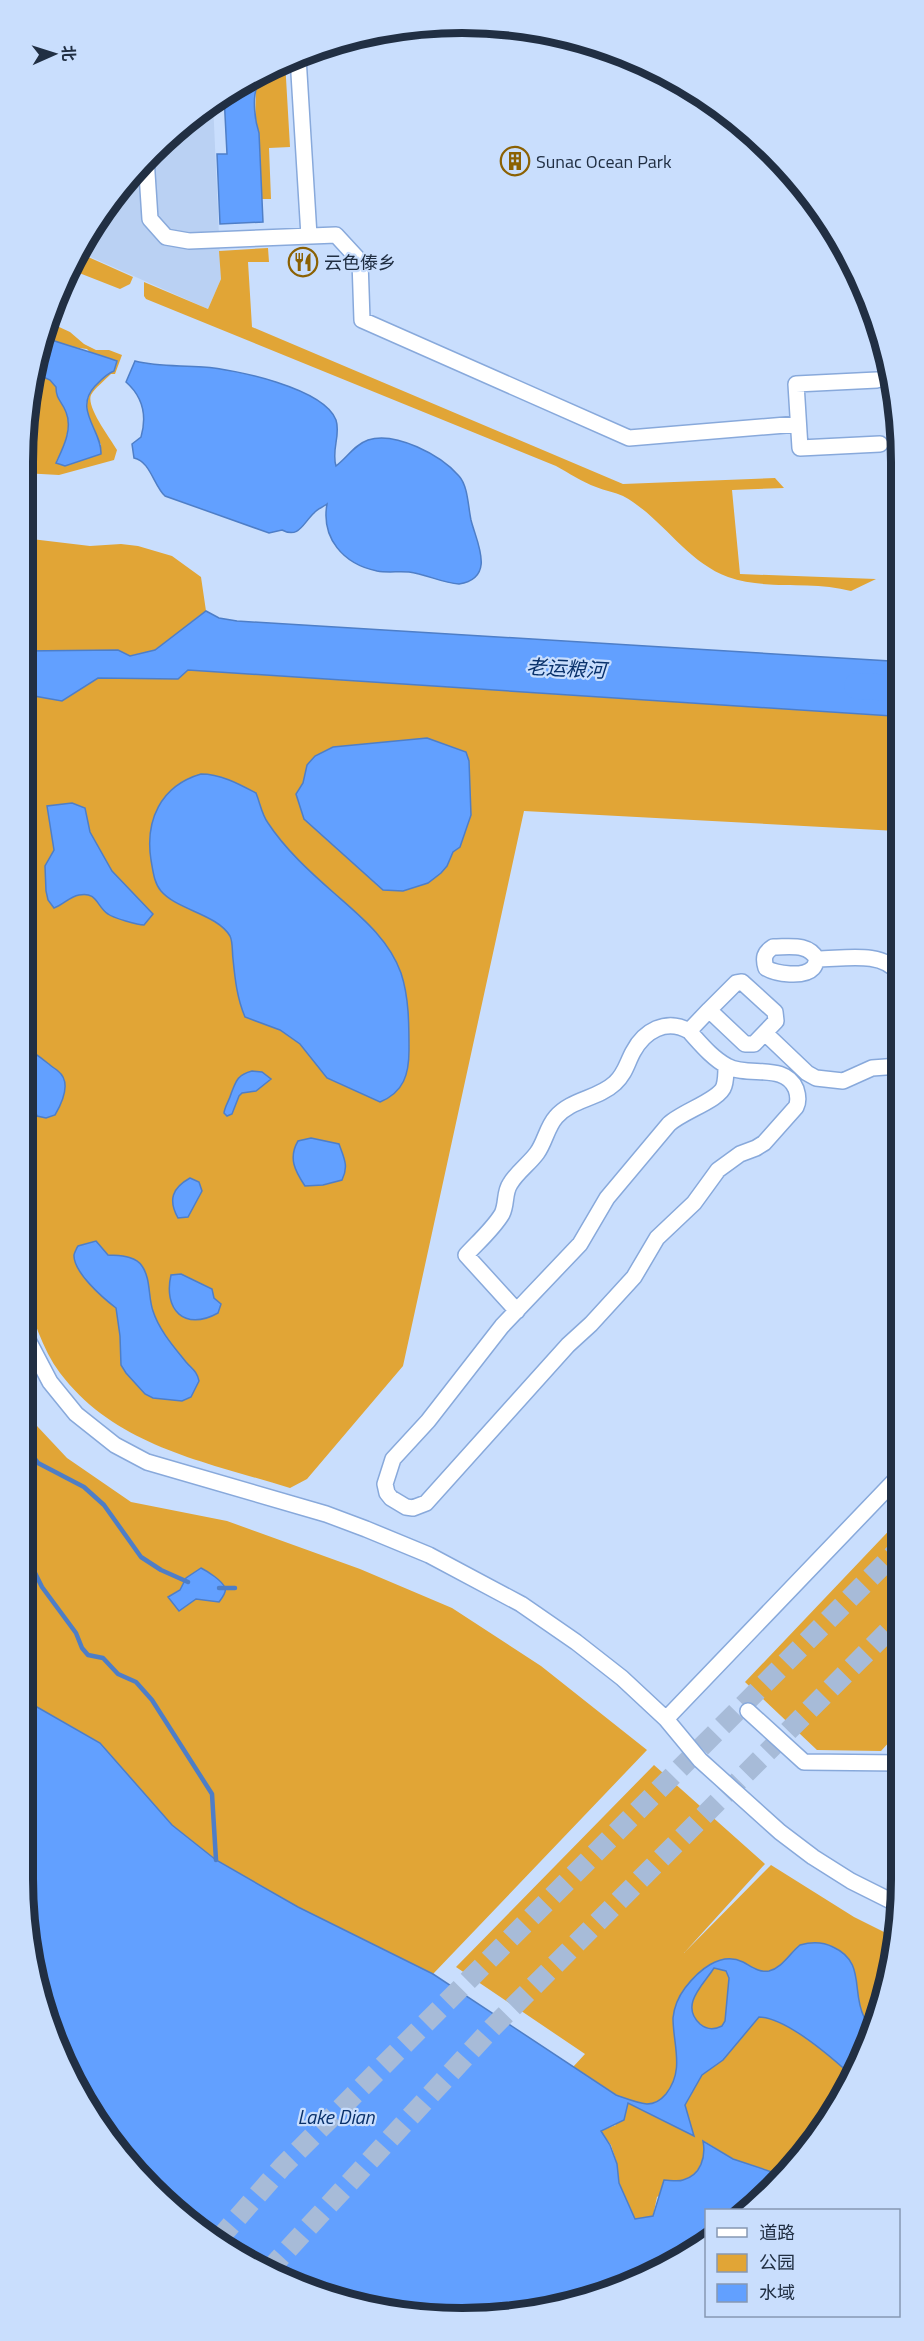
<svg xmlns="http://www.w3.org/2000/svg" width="924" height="2341" viewBox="0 0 924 2341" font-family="'Titillium Web','Noto Sans SC',sans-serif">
  <rect width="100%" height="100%" fill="#c9defd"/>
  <path fill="#bad1f3" d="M 213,102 L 221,279 L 208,309 L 77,251 L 81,243 L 131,172 L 194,114 Z"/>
  <path fill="#e1a536" d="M 285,61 L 290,147 L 269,148 L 271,199 L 262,199 L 259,133 L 255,121 L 256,88 L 263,79 L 265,69 Z
    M 268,248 L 269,262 L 248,262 L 252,327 L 623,484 L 775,478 L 784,488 L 732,490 L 740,574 L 876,579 L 851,591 C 812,580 768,591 728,577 C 685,561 662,517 623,496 C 615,492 605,491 596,487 C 582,482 569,473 556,466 L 146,299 L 144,296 L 144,282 L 208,309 L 221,279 L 219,251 Z
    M 77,252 L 133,277 L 130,284 L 120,289 L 69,269 Z
    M 46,321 L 70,332 L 84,344 L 96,350 L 109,350 L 122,355 L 115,374 L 111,374 C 105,380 95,388 91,395 C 86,407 110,438 117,450 L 114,460 L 59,475 L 23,473 L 37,374 L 50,380 L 56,387 C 56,397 60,401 65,409 C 73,426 64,447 56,462 L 101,445 C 85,414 77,397 109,373 L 87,349 L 71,347 L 43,337 Z
    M 23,538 L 90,546 L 121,544 L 138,546 L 172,556 L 201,577 L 206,611 L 155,650 L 129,656 L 118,650 L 23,651 Z
    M 187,670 L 892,716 L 897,831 L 524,811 L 403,1366 L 307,1479 L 290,1488 C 207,1462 116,1447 60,1373 C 42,1349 33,1317 23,1289 L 23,694 L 62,701 L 97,678 L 177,679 Z
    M 22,1410 L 67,1458 L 131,1502 L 227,1521 L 360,1569 L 452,1608 L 541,1666 L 647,1750 L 433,1974 L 297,1907 L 216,1860 L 172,1825 L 100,1743 L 23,1699 Z
    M 901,1518 L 901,1729 L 881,1751 L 817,1750 L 745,1682 Z
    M 654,1765 L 765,1864 L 684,1953 L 771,1865 L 854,1917 L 892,1936 L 878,2020 L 810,2147 L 781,2175 L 733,2159 L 704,2141 C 707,2176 683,2181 657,2197 L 653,2216 L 635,2219 L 619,2183 L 617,2164 L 611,2145 L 600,2131 L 616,2125 L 616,2095 L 573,2067 L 585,2054 L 456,1967 Z"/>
  <path fill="#62a0ff" stroke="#4e7ec7" stroke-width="1.5" fill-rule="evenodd" d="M 265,69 C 265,79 260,79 257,87 C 252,99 255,121 259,133 L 263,222 L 220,224 L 217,154 L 227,154 L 224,95 Z
    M 43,337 C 68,346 92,352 117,361 L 114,371 C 106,374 101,380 95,386 C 73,410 102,430 101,454 L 65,466 L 56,463 C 63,448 73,429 66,412 C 62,401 56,400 56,387 L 50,380 L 37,374 Z
    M 135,361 C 158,367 179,365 203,367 C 234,369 324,388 336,420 C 341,435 331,450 336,466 C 347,458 354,445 368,440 C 395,431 441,455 459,476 C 468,486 468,506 471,520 C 476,541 497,578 459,584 C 442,583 426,574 409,572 C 398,571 388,573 377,571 C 343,564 321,538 327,504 C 323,507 317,509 314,513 C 303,523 299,539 282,530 L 269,533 L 165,496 C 154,486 150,461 134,458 L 132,444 L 141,437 C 147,416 143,397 126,382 Z
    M 206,611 L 219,618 L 237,621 L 890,661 L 892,716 L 188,670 L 178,679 L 98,678 L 62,701 L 23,694 L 23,651 L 118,650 L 130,656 L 155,650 Z
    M 427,738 L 466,752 L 469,761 L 471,815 L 460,847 L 453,852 L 447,866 L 441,873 L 428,883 L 403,891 L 383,890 L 304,819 L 296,794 L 303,783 L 307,765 L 315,756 L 333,747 Z
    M 201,774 C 221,774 239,784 256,793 C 260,803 262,815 268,823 C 285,849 310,872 334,893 C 360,916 389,939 401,973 C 409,997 409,1025 409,1050 C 409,1074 404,1092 380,1102 L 327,1078 L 300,1044 L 280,1030 L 245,1017 C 237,998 235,979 233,959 C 232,952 233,942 230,936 C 217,914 177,910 161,891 C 154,883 153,871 151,860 C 145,821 160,786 201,774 Z
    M 72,803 L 85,808 L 90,832 L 112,871 L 153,914 L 144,925 C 138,925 113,918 108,914 C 97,907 97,891 79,895 C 69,897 63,905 54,908 L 48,900 L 46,891 L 45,866 L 54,850 L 47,806 Z
    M 23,1046 C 34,1052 40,1057 50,1065 C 52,1067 56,1069 58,1071 C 72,1082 62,1103 55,1115 L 46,1118 L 37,1116 L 23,1076 Z
    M 252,1071 L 262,1072 L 271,1079 L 256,1091 L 242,1093 L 239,1096 L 232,1114 L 227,1116 L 224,1113 C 225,1106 229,1101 231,1094 C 236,1081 237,1075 252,1071 Z
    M 311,1138 L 339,1144 C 344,1158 349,1166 342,1180 L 323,1185 L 305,1186 C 295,1171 288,1158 298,1141 Z
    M 190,1178 L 199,1182 L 202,1191 L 188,1217 L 178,1218 C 168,1200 172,1188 190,1178 Z
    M 96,1241 L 108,1255 C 119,1256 135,1255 142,1266 C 151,1279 148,1297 153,1311 C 159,1330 174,1347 186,1362 C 192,1369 197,1371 199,1381 L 191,1397 L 182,1401 L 153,1398 L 145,1394 L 126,1373 L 121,1365 L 120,1336 L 116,1308 C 103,1298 73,1272 74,1255 C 74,1254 77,1247 78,1246 Z
    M 181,1274 L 212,1289 L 214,1298 L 221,1304 L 218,1313 C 184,1332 163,1309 171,1275 Z
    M 201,1568 C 207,1571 223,1581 225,1588 C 227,1592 222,1598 219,1602 L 196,1599 L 179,1611 L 168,1597 L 180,1590 L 186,1578 Z
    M 23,1699 L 100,1743 L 172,1825 L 216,1860 L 298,1907 L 433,1974 L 616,2095 C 625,2098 637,2103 647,2104 C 656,2104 661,2100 666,2094 C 685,2070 673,2045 673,2018 C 674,2008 679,1996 685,1988 C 698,1971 720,1951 743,1962 C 751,1966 759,1973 769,1971 C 782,1968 790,1953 800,1945 C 811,1942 823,1942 833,1947 C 866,1962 851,1991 864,2017 C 866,2021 871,2025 874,2028 L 850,2074 C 830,2056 785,2017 759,2017 L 723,2060 L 702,2075 L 685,2105 L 694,2136 L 628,2103 L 624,2120 L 601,2131 L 610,2145 L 617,2164 L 619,2183 L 635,2219 L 653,2216 L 664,2180 C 669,2180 678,2182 683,2180 C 701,2175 706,2157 703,2141 L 733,2159 L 781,2175 L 742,2210 L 706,2210 L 706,2244 L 631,2285 L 548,2310 L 404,2315 L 321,2295 L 243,2260 L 131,2169 L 81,2098 L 46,2021 L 23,1879 ZM 714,1968 L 726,1971 L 729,1978 L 725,2021 L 722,2026 C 714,2030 707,2030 700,2024 C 679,2005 704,1984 714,1968 Z"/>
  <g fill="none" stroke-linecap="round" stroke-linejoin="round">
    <path stroke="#4e7ec7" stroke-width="4.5" d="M 22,1441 L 38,1463 L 84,1487 L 104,1505 L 141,1557 L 161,1570 L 188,1582
      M 22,1553 L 26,1555 L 42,1587 L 76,1633 L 82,1648 L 88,1655 L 103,1658 L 118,1674 L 136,1682 L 152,1700 L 212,1794 L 216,1860
      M 219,1588 L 235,1588"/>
    <path stroke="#62a0ff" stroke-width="26" d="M 857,686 L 898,688"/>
    <path stroke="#a7bbd8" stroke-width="20" stroke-dasharray="20 10" stroke-linecap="butt" d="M 218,2240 L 282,2167 L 901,1547
      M 268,2271 L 493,2027 L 901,1618"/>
    <g stroke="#88a9db" stroke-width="18">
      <path id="minor" d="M 298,57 L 309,236
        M 146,158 L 150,219 L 166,237 L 189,241 L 336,235 L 360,261 L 362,320 L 629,438 L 798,424
        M 877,380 L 796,384 L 800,448 L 880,444
        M 773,947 C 791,947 808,943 817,959 C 816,962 815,966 813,968 C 804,978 776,974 766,968 C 763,958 764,953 773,947 Z
        M 817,959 C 843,959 883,950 899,974
        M 742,982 L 775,1012 L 776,1021 L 754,1044 L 745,1044 L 709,1010 L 736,983 Z
        M 689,1031 C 700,1043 712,1058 727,1066 C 748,1078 785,1062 796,1089 C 798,1095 799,1101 796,1107 L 764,1143 L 756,1148 L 740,1154 L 718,1170 L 694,1203 L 657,1238 L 634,1277 L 591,1324 L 568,1345 L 426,1503 L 413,1508 L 406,1507 L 391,1498 L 387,1493 L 385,1484 L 393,1459 L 428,1421 L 502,1326 L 580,1244 L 607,1198 L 669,1124 C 683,1111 720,1100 724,1086 C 726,1080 726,1072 726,1066
        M 765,1033 L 807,1073 L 816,1078 L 843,1081 L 872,1068 L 899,1066
        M 517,1311 L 466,1255 C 478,1242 493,1229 502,1214 C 507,1204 504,1193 510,1184 C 517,1172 529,1164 537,1153 C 545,1142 547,1127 556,1117 C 571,1099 598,1099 615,1083 C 625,1074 627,1063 633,1052 C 644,1031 666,1018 689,1031 L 709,1010
        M 22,1318 L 29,1342 L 50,1382 L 76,1414 L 115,1445 L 147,1462 L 326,1514 L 366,1529 L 429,1555 L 521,1604 L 576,1642 L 622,1678 L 666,1719 L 700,1760 L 780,1832 L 813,1857 L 851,1881 L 897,1904
        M 748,1711 L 804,1762 L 901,1763
        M 666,1719 L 900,1475"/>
    </g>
    <use href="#minor" stroke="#fff" stroke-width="15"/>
  </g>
  <defs>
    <g id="building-ring" transform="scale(1.5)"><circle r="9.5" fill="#c9defd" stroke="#8b6103" stroke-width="1.5"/><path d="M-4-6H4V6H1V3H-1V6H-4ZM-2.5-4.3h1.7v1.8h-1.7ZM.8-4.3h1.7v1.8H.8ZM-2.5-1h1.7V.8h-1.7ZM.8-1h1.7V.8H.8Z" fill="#8b6103"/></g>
    <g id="restaurant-ring" transform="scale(1.5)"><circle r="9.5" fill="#c9defd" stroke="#8b6103" stroke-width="1.5"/><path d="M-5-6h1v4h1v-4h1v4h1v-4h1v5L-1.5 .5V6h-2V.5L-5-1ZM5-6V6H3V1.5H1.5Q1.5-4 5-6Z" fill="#8b6103"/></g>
  </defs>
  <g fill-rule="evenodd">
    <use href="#building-ring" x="515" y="161"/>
    <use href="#restaurant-ring" x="303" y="262"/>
  </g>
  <g text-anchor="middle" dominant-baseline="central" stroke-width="4.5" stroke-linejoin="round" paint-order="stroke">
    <g font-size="18" fill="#212f43" stroke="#c9defd" text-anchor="start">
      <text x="536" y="161">Sunac Ocean Park</text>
      <text x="324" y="262">云色傣乡</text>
    </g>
    <g font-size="20" font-style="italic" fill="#09316b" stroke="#c9defd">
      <text transform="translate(566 668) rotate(3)">老运粮河</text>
      <text x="336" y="2116">Lake Dian</text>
    </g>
  </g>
  <path d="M0 0H924V2341H0ZM462 33H462A429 429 0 0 1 891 462V1879A429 429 0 0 1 462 2308H462A429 429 0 0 1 33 1879V462A429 429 0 0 1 462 33Z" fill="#c9defd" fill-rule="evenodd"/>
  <path fill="none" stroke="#212f43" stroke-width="8" d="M462 33H462A429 429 0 0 1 891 462V1879A429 429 0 0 1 462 2308H462A429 429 0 0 1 33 1879V462A429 429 0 0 1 462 33Z"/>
  <rect x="705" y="2209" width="195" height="108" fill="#c9defd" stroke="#8698b3" stroke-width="1.5"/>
  <rect x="717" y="2228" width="30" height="9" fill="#ffffff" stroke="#8698b3" stroke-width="1.5"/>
  <text x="759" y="2239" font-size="18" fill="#212f43">道路</text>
  <rect x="717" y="2254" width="30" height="18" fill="#e1a536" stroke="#8698b3" stroke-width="1.5"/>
  <text x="759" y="2269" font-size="18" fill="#212f43">公园</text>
  <rect x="717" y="2284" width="30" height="18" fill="#62a0ff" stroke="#8698b3" stroke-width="1.5"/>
  <text x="759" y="2299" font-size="18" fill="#212f43">水域</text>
  <g transform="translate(54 54) rotate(87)" stroke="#c9defd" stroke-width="4.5" paint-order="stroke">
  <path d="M0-4.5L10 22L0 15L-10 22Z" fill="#212f43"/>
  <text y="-9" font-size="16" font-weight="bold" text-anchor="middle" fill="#212f43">北</text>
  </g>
</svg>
